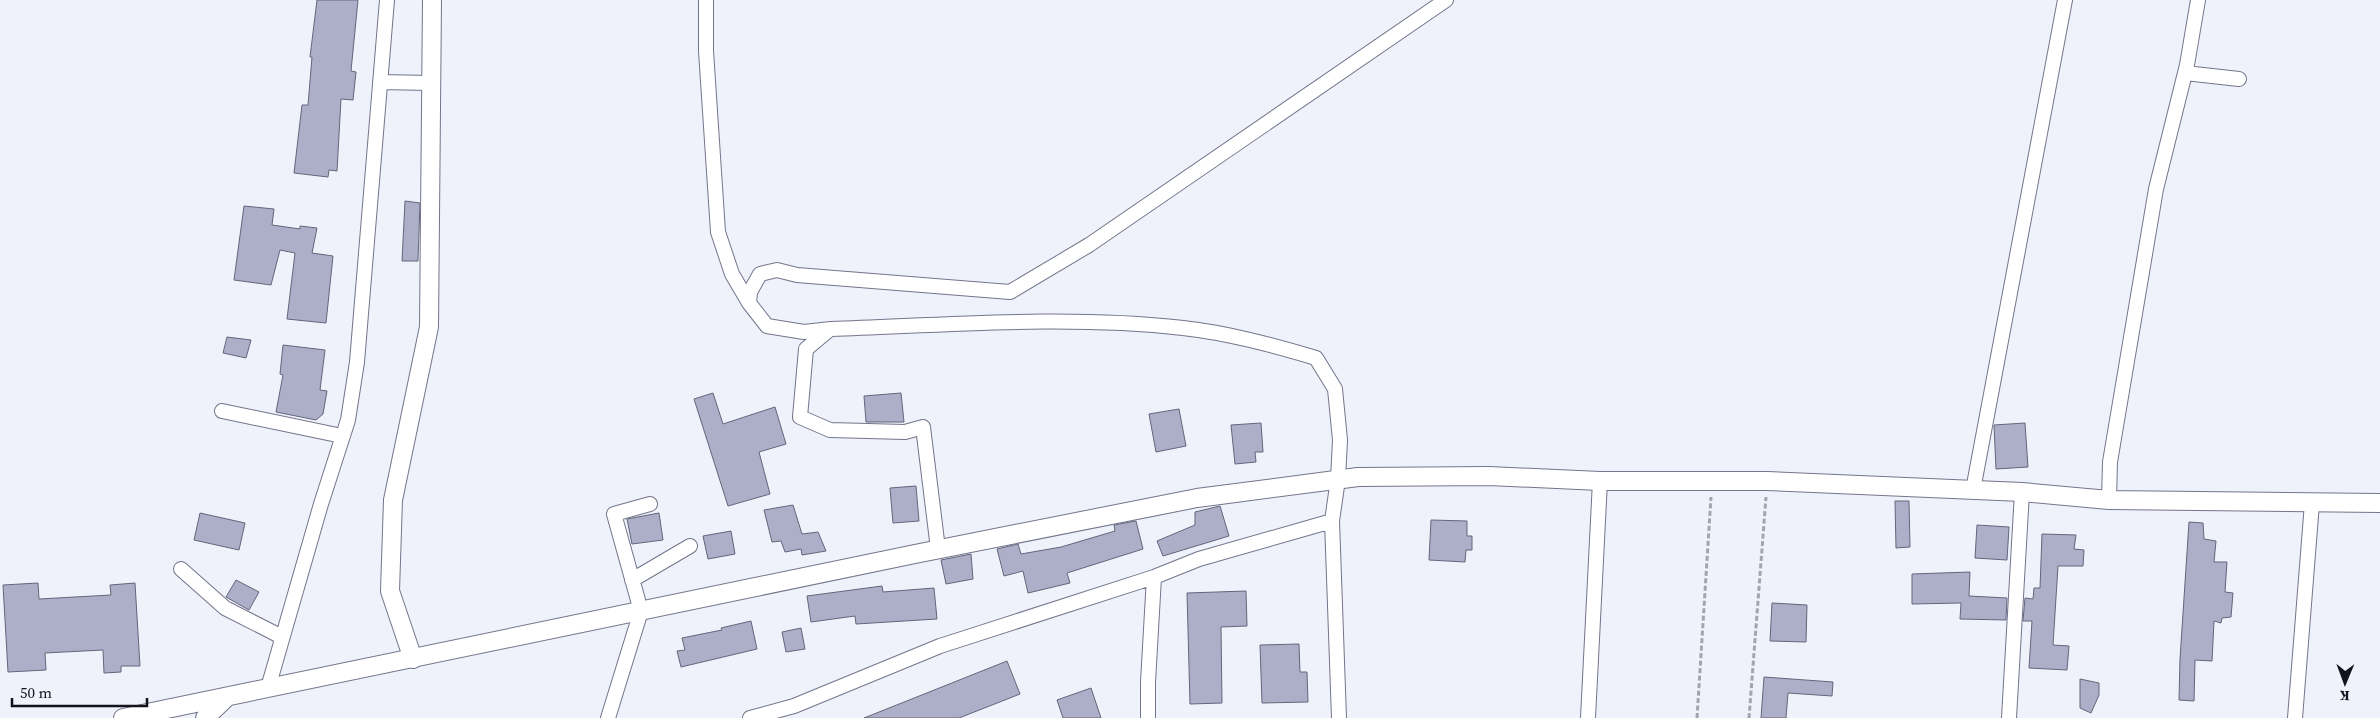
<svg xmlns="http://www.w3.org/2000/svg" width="2380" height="718" viewBox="0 0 2380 718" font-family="'Source Serif 4',serif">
  <rect width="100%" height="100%" fill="#eff1fb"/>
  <path fill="#acafc7" stroke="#63667b" d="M 317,0 L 358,0 L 351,71 L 356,72 L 353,100 L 341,99 L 337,171 L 329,170 L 328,177 L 294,173 L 302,105 L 308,105 L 312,57 L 310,57 Z
    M 405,201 L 420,203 L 418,261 L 402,261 Z
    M 244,206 L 274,209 L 272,225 L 300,229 L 300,226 L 317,228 L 312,253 L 333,256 L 326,323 L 287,319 L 295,253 L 280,250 L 271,285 L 234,280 Z
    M 227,337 L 251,340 L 246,358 L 223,353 Z
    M 283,345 L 325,350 L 320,390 L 327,391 L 323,414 L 316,420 L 276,412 L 283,375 L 280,374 Z
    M 713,393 L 723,424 L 775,407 L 786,444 L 759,452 L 770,494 L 728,506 L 694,399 Z
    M 901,393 L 904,422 L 866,422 L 864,396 Z
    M 1179,409 L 1186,446 L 1156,452 L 1149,414 Z
    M 1261,423 L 1263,452 L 1255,452 L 1256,462 L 1235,464 L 1231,425 Z
    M 2025,423 L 2028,467 L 1996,469 L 1994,425 Z
    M 916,486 L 919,521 L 893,523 L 890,488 Z
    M 1895,501 L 1909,501 L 1910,547 L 1896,548 Z
    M 793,505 L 802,534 L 818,532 L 826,551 L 802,555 L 801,549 L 785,552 L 781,541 L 772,542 L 764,510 Z
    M 1220,506 L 1229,536 L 1163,556 L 1157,541 L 1195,525 L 1195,512 Z
    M 200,513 L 245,523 L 239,550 L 194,540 Z
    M 659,513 L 663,540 L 632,544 L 627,519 Z
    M 1431,520 L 1467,521 L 1467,536 L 1472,536 L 1472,550 L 1466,550 L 1465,562 L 1429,560 Z
    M 1136,521 L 1143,549 L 1067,573 L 1070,583 L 1028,593 L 1023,571 L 1004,576 L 997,549 L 1018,544 L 1021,554 L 1061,547 L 1115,531 L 1114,525 Z
    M 2189,522 L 2203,523 L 2204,539 L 2216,541 L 2214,562 L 2227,562 L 2225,592 L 2233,593 L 2231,617 L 2222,618 L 2221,623 L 2214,621 L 2212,661 L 2195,660 L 2194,701 L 2179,700 L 2180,659 Z
    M 1977,525 L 2009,527 L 2007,560 L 1975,558 Z
    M 731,531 L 735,554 L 708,559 L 703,536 Z
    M 2042,534 L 2076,535 L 2074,549 L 2084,550 L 2083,566 L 2058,566 L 2053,645 L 2069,646 L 2067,670 L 2029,668 L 2032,621 L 2023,621 L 2025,598 L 2033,599 L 2034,588 L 2040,588 Z
    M 971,554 L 973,579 L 946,584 L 941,560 Z
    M 1970,572 L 1969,596 L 2007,598 L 2006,620 L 1960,619 L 1961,603 L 1912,604 L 1912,574 Z
    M 236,580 L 259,592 L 249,610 L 226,597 Z
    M 38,583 L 39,599 L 111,595 L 110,585 L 135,583 L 140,666 L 121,666 L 121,672 L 104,673 L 103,650 L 45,653 L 46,670 L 8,672 L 3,585 Z
    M 882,586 L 883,592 L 934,588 L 937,619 L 856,624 L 855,616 L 811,622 L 807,596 Z
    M 1246,591 L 1247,626 L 1221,627 L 1222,703 L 1190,704 L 1187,593 Z
    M 1772,603 L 1807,605 L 1806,642 L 1770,641 Z
    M 751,621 L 757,649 L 681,667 L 677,651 L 685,650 L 682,638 L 722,630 L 721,628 Z
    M 801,628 L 805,649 L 786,652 L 782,632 Z
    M 1299,644 L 1300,672 L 1307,672 L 1308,702 L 1262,703 L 1260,645 Z
    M 1007,661 L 1020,694 L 959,718 L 864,718 Z
    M 1764,677 L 1833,682 L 1832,696 L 1788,693 L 1786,718 L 1761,718 Z
    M 2080,679 L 2099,683 L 2099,695 L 2091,713 L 2080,708 Z
    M 1091,688 L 1101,718 L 1063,718 L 1057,700 Z"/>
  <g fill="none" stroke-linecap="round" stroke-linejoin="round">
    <g stroke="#73758b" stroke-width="16">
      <path id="minor" d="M 706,0 L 706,51 L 718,232 L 732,274 L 749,303
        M 2185,73 L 2239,79
        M 380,82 L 430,83
        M 830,329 L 806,349 L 800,417 L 830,430 L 905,432 L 923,427 L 938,549
        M 222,411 L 342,436
        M 1973,490 L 2065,0
        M 2109,500 L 2110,462 L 2156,189 L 2187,65 L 2198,0
        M 181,569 L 225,608 L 282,637
        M 632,580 L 690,546
        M 268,688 L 321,504 L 348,420 L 357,362 L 387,0
        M 608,718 L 641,611 L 614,514 L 650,504
        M 750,718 L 794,706 L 940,646 L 1154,577 L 1199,559 L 1332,521
        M 1148,718 L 1148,682 L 1154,577
        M 1339,718 L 1332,521 L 1338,479 L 1340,440 L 1335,389 L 1316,358 C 1272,345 1228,333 1183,328 C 1067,315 948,325 831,329 L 804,332 L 767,326 L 749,303 L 750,292 L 760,274 L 777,270 L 797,275 L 1010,292 L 1089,245 L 1446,0
        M 1588,718 L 1600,481
        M 2009,718 L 2022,492
        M 2295,718 L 2312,503"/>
    </g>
    <g stroke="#73758b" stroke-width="20">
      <path id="tertiary" d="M 413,659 L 390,591 L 393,500 L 429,327 L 432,0
        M 123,718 L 915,554 L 1197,498 L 1358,477 L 1489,476 L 1600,481 L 1767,481 L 2022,492 L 2109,500 L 2380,503
        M 205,718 L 227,697"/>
    </g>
    <path stroke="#a3a4ae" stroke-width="3" stroke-dasharray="5 2.5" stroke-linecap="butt" d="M 1697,718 L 1711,497
      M 1749,718 L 1766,497"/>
    <use href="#minor" stroke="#fff" stroke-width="14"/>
    <use href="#tertiary" stroke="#fff" stroke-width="18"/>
  </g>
  <g transform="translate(2345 683) rotate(181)" stroke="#eff1fb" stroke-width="4" paint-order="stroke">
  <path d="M0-4L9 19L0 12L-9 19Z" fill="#13131c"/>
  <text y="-8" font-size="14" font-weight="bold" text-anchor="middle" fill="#13131c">K</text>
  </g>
  <path d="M12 698v8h135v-8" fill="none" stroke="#13131c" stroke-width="2.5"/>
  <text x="20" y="698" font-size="15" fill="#13131c" stroke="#eff1fb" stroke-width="4" paint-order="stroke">50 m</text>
</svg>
